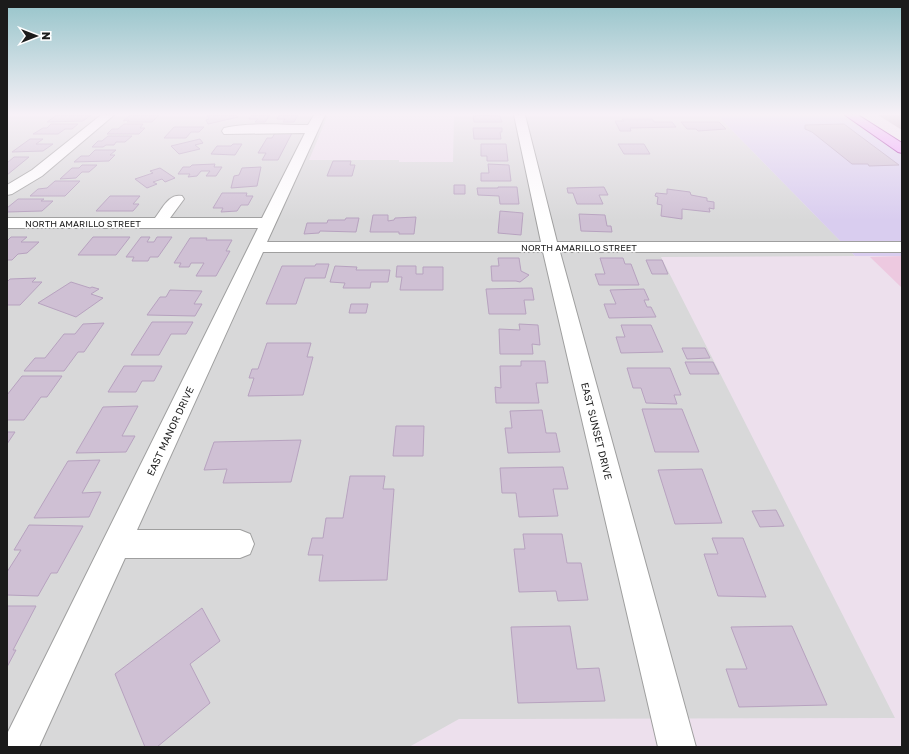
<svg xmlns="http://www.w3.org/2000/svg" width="909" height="754" viewBox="0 0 909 754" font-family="'Golos Text',sans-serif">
  <rect width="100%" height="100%" fill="#ede0ed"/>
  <path fill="#d8d8d9" d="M 7,115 L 328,115 L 309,160 L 399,160 L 399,162 L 453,162 L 454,115 L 717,115 L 855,256 L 661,257 L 895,718 L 459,719 L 409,747 L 7,747 Z"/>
  <path fill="#d9cdef" d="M 717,115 L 848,115 L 863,125 L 902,155 L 902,256 L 855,256 Z"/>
  <path fill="#c2abbb" d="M 878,115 L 902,115 L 902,130 Z"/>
  <path fill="#edc9e0" d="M 902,256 L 902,288 L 870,257 Z"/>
  <path fill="#cfc0d4" stroke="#b7a2bf" d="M 57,115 L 91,115 L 83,121 L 47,122 Z
    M 130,115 L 159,115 L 152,122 L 127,122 L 129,120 L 123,121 Z
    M 207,115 L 236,115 L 238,117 L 208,124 L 206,120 L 209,119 Z
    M 252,115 L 270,115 L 265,122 L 255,122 L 258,119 L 249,119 Z
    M 279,115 L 298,115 L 294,122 L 283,122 L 285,119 L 277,119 Z
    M 476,115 L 500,116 L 502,122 L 474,122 L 473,116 L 476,116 Z
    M 622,119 L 652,119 L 654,122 L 672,122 L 676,127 L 630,128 L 631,131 L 620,131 L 615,121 L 624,121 Z
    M 681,122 L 719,122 L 726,129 L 698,131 L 696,129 L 687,129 Z
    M 51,124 L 78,124 L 72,129 L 65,129 L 58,134 L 33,134 L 43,128 L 47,128 Z
    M 124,124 L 143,124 L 140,128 L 145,128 L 139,134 L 107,134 L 112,129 L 118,129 Z
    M 844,124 L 899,165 L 869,166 L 868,164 L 852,164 L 812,132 L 805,129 L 805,125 Z
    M 174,127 L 204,127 L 199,132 L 191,132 L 186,138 L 164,138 Z
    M 473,128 L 502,128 L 502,132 L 500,132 L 501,139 L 474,139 Z
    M 275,133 L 292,133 L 278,160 L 262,160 L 266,153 L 258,153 L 267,138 L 272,138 Z
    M 108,136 L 132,136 L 125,142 L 116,142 L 114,145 L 106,145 L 103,147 L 92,147 L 98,141 L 102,141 Z
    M 30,139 L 43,139 L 36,144 L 53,144 L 43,151 L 12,152 Z
    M 200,139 L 203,143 L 195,145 L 200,149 L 179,154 L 171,146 Z
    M 233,144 L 242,144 L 235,155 L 211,154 L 217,146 L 231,146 Z
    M 481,144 L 506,144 L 508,161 L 487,161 L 487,156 L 481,156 Z
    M 618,144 L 644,144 L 650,154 L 624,154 Z
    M 95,150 L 116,150 L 110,155 L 115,155 L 109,161 L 74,162 L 81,156 L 89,156 Z
    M 14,157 L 29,157 L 7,175 L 7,163 Z
    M 333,161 L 351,161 L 350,165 L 355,165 L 352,176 L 327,176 Z
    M 215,164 L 214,167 L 222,167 L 216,176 L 206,176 L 210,171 L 201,171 L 197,176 L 188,177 L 190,174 L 178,174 L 183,167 L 190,167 L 192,165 Z
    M 488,164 L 509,165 L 511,181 L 481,181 L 481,173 L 489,173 Z
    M 82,165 L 97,165 L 89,172 L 82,172 L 76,178 L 60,179 L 72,168 L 79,168 Z
    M 261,167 L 257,186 L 231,188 L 234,176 L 239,175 L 242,168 Z
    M 160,168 L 175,178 L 165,182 L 162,179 L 153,182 L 157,184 L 147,188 L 135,179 L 153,173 L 150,171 Z
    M 55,181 L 80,181 L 65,196 L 30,196 L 38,189 L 47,188 Z
    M 454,185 L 465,185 L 465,194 L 454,194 Z
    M 498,187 L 517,187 L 519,204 L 500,204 L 499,196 L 478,195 L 477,188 L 498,188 Z
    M 604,187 L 608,195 L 599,195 L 603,204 L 577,204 L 573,193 L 568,193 L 567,188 Z
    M 667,189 L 690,192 L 691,195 L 707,198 L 707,201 L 714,202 L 714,209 L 709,208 L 710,212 L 682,209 L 682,219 L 661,216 L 662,205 L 657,204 L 658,197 L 655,196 L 656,193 L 667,194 Z
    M 222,193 L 247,193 L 246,196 L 253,196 L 248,205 L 241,205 L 237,211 L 221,212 L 223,208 L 213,208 Z
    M 110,196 L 140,196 L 133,204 L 139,204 L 133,211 L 96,211 Z
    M 18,199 L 44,199 L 41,201 L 53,201 L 42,211 L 7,212 L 7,208 Z
    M 500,211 L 523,213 L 521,235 L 498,233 Z
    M 579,214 L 605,215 L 607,226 L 611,226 L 612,232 L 581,231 Z
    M 373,215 L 388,215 L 388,221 L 394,220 L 395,218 L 416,217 L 414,234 L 399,234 L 399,232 L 370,232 Z
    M 346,218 L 359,218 L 356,232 L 320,231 L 319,233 L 304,234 L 307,223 L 327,223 L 328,220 L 345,220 Z
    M 11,237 L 27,237 L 21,242 L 39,242 L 27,253 L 18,254 L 12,260 L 7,260 L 7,241 Z
    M 93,237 L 130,237 L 116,255 L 78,255 Z
    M 141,237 L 150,237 L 147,242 L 154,242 L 157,237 L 172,237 L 158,257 L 150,257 L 148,261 L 132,261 L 134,257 L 126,257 Z
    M 190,238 L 207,238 L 206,240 L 232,240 L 226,251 L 230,251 L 216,276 L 196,276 L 204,263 L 191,263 L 189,267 L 179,267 L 181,263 L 174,263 Z
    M 498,258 L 519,258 L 521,271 L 529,275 L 520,282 L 516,281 L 492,281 L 491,266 L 499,266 Z
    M 600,258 L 623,258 L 625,264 L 631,264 L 639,285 L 599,285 L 595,274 L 605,274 Z
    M 646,260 L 662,260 L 668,274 L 652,274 Z
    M 316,264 L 329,264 L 325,278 L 305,278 L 296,304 L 266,304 L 282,266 L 315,266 Z
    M 335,266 L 357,267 L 356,270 L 390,270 L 388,282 L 371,282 L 370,288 L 343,288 L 345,283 L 330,282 Z
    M 397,266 L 416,266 L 416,274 L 423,274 L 423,267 L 443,267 L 443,290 L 400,290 L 402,277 L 396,277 Z
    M 36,278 L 32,282 L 42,282 L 20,305 L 7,305 L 7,282 L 10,279 Z
    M 71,282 L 90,288 L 92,287 L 99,289 L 91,294 L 103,298 L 76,317 L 38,303 Z
    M 532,288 L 534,300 L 524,300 L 526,314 L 489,314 L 486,289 Z
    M 644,289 L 649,300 L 644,300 L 647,307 L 651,307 L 656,317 L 609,318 L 604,304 L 616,304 L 610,290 Z
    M 170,290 L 202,291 L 194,304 L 202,304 L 195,316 L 147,315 L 160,297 L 166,297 Z
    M 351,304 L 368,304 L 366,313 L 349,313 Z
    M 152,322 L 193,322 L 186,334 L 171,334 L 159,355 L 131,355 Z
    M 104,323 L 84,352 L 78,352 L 64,371 L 24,371 L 35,358 L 45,358 L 64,334 L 75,334 L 83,324 Z
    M 519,324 L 538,325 L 540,345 L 532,344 L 533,354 L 500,354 L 499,329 L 520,330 Z
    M 621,325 L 651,325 L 663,352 L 621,353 L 616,337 L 625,337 Z
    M 267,343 L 311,343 L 307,357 L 313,357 L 303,395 L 248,396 L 254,378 L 249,378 L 252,369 L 258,369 Z
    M 682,348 L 705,348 L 710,358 L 687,359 Z
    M 521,361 L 545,361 L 548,383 L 536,383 L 539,403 L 496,403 L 495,387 L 501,388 L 500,366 L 521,366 Z
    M 685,362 L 713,362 L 719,374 L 690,374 Z
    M 124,366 L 162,366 L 154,381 L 142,381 L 136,392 L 108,392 Z
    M 627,368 L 670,368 L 681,395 L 674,395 L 677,404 L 646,403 L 641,388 L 633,388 Z
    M 22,376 L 62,376 L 47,397 L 41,397 L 24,420 L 7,420 L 7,395 Z
    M 138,406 L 122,436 L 135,436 L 126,452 L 76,453 L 103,407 Z
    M 642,409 L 682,409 L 699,452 L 655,452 Z
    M 542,410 L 546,433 L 556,433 L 560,452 L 508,453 L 505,428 L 512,428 L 510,411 Z
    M 396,426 L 424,426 L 423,456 L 393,456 Z
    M 7,432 L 15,432 L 7,444 Z
    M 301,440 L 291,482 L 223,483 L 227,469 L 204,470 L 214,442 Z
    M 100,460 L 82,493 L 101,492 L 89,517 L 34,518 L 68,461 Z
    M 563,467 L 568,489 L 553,489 L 558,516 L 519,517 L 516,493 L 502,493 L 500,468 Z
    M 702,469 L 722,523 L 675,524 L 658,470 Z
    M 350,476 L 385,476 L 383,489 L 394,489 L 387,580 L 319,581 L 323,555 L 308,555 L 312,538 L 323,538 L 326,518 L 343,518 Z
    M 776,510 L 784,526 L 760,527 L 752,511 Z
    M 29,525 L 83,526 L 57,573 L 51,573 L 38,596 L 7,595 L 7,572 L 21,550 L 14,550 Z
    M 523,534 L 562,534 L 567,563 L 581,563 L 588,600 L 558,601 L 556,591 L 519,592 L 514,549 L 525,549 Z
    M 712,538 L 743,538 L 766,597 L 718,596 L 704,554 L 718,554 Z
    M 7,606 L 36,606 L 13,650 L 16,650 L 7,667 Z
    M 202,608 L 220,641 L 190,664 L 210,703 L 157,747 L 145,747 L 115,674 Z
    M 570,626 L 577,669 L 599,668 L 605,701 L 518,703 L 511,627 Z
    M 792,626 L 827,705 L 739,707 L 726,669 L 747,669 L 731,627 Z"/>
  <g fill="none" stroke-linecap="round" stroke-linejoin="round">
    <g stroke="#9f9f9f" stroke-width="2">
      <path id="minor" d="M 101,115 L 114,115 L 42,176 L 12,194 L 7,195 L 7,185 L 32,170 Z
        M 314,115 L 325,115 L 267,242 L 541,242 L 514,115 L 525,115 L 557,242 L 902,242 L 902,252 L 560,252 L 696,747 L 658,747 L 543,252 L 263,252 L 137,530 L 240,530 L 250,534 L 254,544 L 250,554 L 240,558 L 125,558 L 39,747 L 7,747 L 7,734 L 258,228 L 7,228 L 7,218 L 155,218 C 162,209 169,193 182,196 L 184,199 L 170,218 L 262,218 L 305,133 L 224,134 L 222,131 L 224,128 C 250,122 281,125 308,125 Z"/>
    </g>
    <g stroke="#8d0092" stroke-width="2">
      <path id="major" d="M 845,115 L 858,115 L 902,143 L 902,153 L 898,152 Z"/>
    </g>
    <use href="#minor" fill="#fff" fill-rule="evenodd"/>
    <use href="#major" fill="#f193ff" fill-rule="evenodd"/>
  </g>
  <linearGradient id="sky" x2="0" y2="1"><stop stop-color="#96c4ca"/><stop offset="0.52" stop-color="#f7f1f7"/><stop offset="1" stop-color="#f7f1f7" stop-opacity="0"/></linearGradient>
  <rect width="909" height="220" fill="url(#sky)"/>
  <g text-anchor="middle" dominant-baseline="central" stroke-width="3" stroke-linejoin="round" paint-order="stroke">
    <g font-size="9" fill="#1b1b1b" stroke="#fff">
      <text x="83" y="223">NORTH AMARILLO STREET</text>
      <text x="579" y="247">NORTH AMARILLO STREET</text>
    </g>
    <g font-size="10" fill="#1b1b1b" stroke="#fff">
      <text transform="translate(170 431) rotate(-65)">EAST MANOR DRIVE</text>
      <text transform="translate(597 431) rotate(76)">EAST SUNSET DRIVE</text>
    </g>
  </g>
  <rect width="909" height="754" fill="none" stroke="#1b1b1b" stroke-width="16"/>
  <g transform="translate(36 36) rotate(90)" stroke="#ffffff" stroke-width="3" paint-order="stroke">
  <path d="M0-3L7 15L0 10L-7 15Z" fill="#1b1b1b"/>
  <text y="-6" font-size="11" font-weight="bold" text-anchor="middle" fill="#1b1b1b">N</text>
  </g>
</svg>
